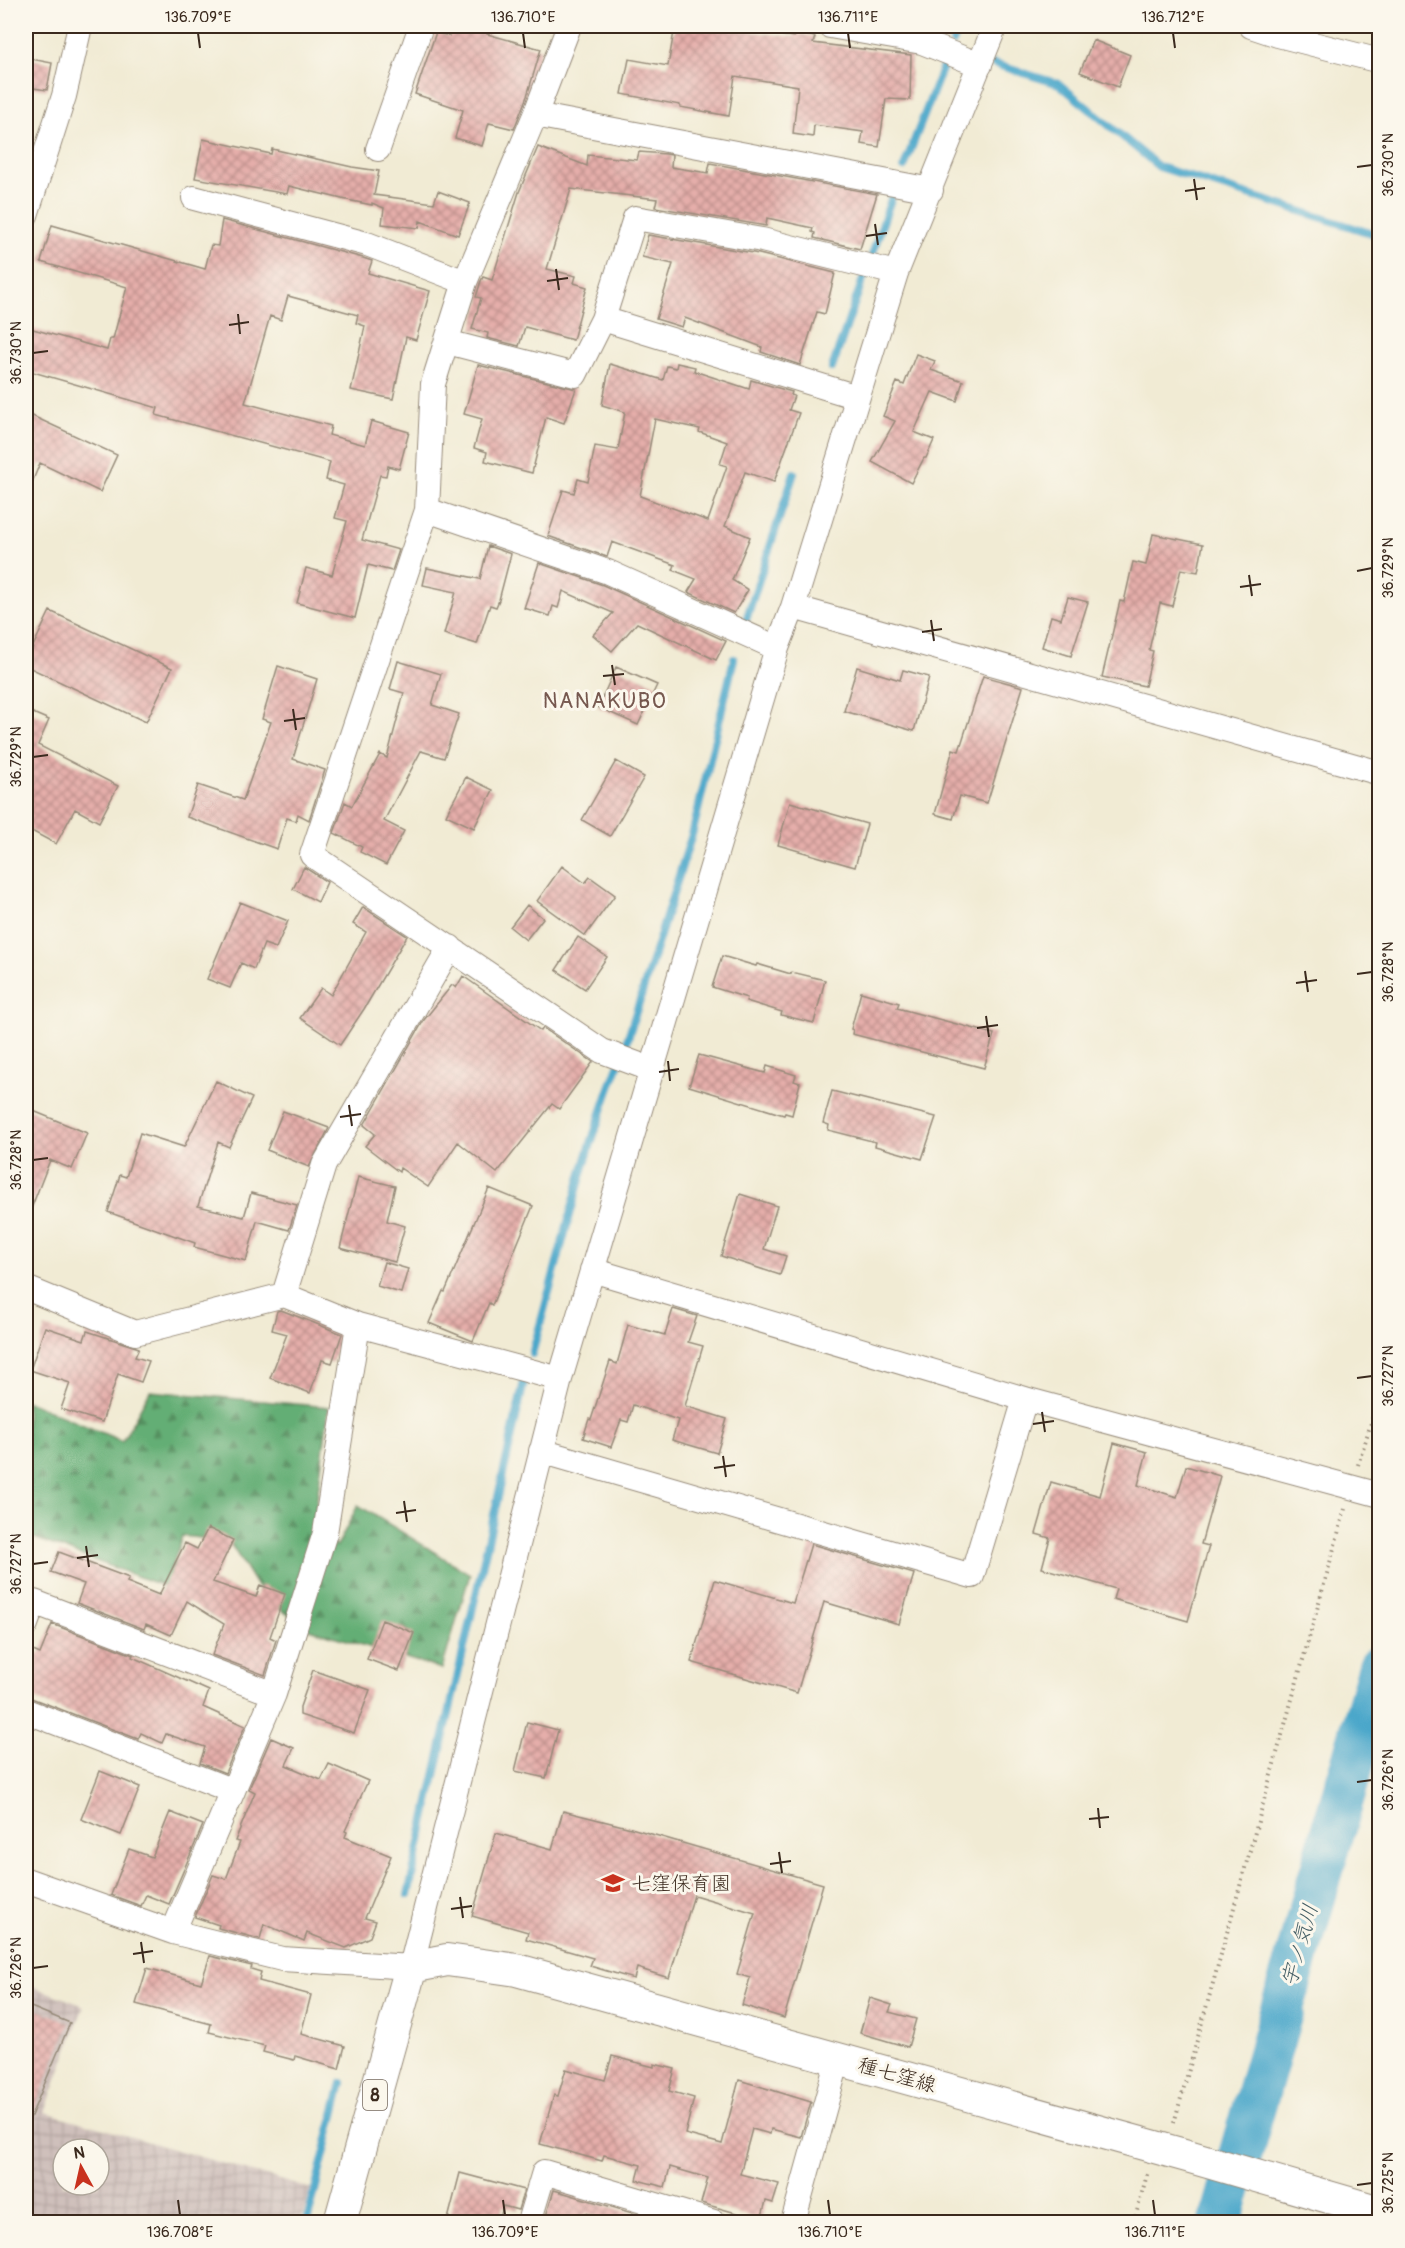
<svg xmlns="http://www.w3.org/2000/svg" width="1405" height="2248" viewBox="0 0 1405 2248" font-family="Pangolin,'Klee One',sans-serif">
  <defs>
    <pattern id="industrial-grid" width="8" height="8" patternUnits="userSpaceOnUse" patternTransform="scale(1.5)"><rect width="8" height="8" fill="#cfc0bb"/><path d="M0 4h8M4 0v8" fill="none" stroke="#b3a5a0"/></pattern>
    <pattern id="forest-firs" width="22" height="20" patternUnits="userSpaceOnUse" patternTransform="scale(1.5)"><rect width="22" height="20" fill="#64ae75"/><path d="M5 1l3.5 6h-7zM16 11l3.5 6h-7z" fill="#548e5f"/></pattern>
    <pattern id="building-cross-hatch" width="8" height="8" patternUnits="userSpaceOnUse" patternTransform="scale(1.5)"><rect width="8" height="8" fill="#e5aeaa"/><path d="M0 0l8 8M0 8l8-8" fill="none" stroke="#bb8e8a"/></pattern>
  </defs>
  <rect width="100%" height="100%" fill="#fbf7ec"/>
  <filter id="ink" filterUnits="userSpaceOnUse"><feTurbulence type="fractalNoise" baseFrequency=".0167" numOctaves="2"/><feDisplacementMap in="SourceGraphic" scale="12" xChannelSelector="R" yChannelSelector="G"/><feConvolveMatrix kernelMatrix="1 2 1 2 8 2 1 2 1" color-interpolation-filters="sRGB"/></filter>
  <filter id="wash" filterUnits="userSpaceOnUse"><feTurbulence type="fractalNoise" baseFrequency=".008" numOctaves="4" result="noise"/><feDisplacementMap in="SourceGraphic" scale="24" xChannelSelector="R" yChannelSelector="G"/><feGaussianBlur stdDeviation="1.35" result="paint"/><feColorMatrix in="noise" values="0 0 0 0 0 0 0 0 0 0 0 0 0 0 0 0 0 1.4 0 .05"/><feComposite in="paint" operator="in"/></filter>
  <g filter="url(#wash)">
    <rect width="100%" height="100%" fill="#f1ebd4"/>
    <path fill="url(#industrial-grid)" fill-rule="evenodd" d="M 26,1984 L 84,2006 L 45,2112 L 311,2189 L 301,2222 L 26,2222 ZM 63,2149 L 99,2149 L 99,2185 L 63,2185 Z"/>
    <path fill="url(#forest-firs)" stroke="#506c4a" stroke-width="1.5" d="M 150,1391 L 329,1407 L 312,1538 L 337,1546 L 358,1505 L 470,1574 L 442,1669 L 303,1627 L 261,1593 L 229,1541 L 182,1536 L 166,1587 L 26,1535 L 26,1401 L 122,1441 Z"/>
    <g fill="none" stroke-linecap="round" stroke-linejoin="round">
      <path stroke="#4ca7ca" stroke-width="8" d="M 953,42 L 959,26
        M 994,64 L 1059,84 L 1159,167 L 1380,236
        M 904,167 L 944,64
        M 872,255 L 893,193
        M 832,368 L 864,276
        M 746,620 L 794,473
        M 624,1050 L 693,831 L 734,659
        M 532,1354 C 559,1258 582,1159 618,1066
        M 408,1895 L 524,1382
        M 307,2222 L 342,2083"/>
      <path stroke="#4ca7ca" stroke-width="44" d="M 1221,2222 L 1380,1667"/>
    </g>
    <g id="blocks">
      <path fill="url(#building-cross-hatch)" fill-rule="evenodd" d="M 452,26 L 490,26 L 487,34 L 541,49 L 527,96 L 514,129 L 489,123 L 482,146 L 455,138 L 463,110 L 415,94 L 436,32 L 449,36 Z
        M 675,26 L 708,26 L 794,37 L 795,33 L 815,37 L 813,43 L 911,55 L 910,100 L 886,99 L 879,147 L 861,144 L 863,132 L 814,125 L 813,137 L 793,134 L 798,86 L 735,76 L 729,116 L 680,107 L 680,105 L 622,94 L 629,59 L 668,66 Z
        M 1093,40 L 1130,55 L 1118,87 L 1080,72 Z
        M 26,58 L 52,63 L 47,90 L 26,87 Z
        M 203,139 L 271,154 L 272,149 L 352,167 L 379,171 L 374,195 L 434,203 L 438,191 L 470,203 L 458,235 L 420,221 L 419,228 L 382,224 L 384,208 L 372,203 L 372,205 L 342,199 L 289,186 L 287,194 L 195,178 Z
        M 538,147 L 587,166 L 588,155 L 637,160 L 639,152 L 666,154 L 672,155 L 671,167 L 708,173 L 710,163 L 877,194 L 860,249 L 814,238 L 815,233 L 812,232 L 813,228 L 767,218 L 766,226 L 655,207 L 657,199 L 571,189 L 547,269 L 576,276 L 574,283 L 587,287 L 573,340 L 525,327 L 519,346 L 487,338 L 488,333 L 472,329 L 481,298 L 476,297 L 481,281 L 483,277 L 492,280 L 519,192 Z
        M 222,220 L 363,258 L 372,261 L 368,273 L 430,291 L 416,340 L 406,337 L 393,399 L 351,390 L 365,326 L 356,323 L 358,315 L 288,296 L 281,320 L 270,316 L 245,403 L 331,426 L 329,435 L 365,445 L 371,421 L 409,432 L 399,469 L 388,466 L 386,476 L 380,475 L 362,540 L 399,550 L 392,571 L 368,565 L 355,618 L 297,603 L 306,568 L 332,575 L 347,521 L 335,518 L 344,485 L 326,480 L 330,462 L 156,415 L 158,408 L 26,370 L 26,327 L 107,350 L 110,339 L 113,339 L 127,287 L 41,262 L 52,225 L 205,269 L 211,245 L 218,246 Z
        M 648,235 L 759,254 L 835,273 L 825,314 L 817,312 L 800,365 L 761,352 L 762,347 L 685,318 L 682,327 L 656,319 L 673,264 L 642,257 Z
        M 916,354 L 935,361 L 931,370 L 963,381 L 957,401 L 932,392 L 914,432 L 934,440 L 926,458 L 924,458 L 911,483 L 872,462 L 895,421 L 883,416 L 897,382 L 904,385 Z
        M 677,363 L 695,367 L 694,371 L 749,389 L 751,380 L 792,392 L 791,395 L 794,396 L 789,410 L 799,413 L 774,482 L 745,472 L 725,526 L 750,537 L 732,580 L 748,590 L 734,613 L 688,592 L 696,579 L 673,570 L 675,565 L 612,542 L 607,557 L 548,536 L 563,490 L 574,493 L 578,479 L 588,482 L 595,446 L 618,450 L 625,412 L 602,405 L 610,364 L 663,380 L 667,366 L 676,368 ZM 655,419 L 700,429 L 699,432 L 727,442 L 720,464 L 727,466 L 708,521 L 640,496 Z
        M 478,365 L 576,389 L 564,423 L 546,417 L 532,473 L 485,461 L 487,452 L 474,448 L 482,419 L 464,414 Z
        M 26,413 L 117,455 L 100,492 L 40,463 L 26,497 Z
        M 1153,534 L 1203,544 L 1198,572 L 1181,569 L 1172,606 L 1160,603 L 1149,650 L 1153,651 L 1145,686 L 1102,677 L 1120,601 L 1124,602 L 1133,562 L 1146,565 Z
        M 488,546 L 511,554 L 499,600 L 496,607 L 490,605 L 477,644 L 444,634 L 456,592 L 423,585 L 427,568 L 480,579 Z
        M 539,563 L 603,585 L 726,641 L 716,660 L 637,623 L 612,651 L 593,635 L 613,613 L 563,591 L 558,608 L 553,606 L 550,616 L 524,608 Z
        M 1068,597 L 1088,602 L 1071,656 L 1042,647 L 1051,616 L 1061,619 Z
        M 50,611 L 172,668 L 146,722 L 26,666 L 26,661 Z
        M 398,661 L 441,674 L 432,705 L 459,714 L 444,758 L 421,751 L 384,821 L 404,831 L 386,865 L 360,852 L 362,847 L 334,833 L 345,802 L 352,806 L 380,754 L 387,758 L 404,693 L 390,689 Z
        M 278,666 L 317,679 L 293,759 L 325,770 L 309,820 L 298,814 L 296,821 L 287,818 L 277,849 L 187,817 L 198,785 L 243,800 L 271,722 L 262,719 Z
        M 616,667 L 657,685 L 638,725 L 598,707 Z
        M 857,667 L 900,680 L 903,670 L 929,677 L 914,731 L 844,711 Z
        M 983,676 L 1023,687 L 987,803 L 960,796 L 953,819 L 935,814 L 953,749 L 959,751 Z
        M 26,710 L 49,720 L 38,745 L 118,786 L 99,822 L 75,809 L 56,844 L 26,828 Z
        M 616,761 L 644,777 L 610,836 L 582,820 Z
        M 466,777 L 493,790 L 474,828 L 446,815 Z
        M 790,802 L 867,824 L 855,867 L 778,845 Z
        M 562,866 L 585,883 L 590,877 L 615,895 L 585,936 L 537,901 Z
        M 304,867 L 327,882 L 318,902 L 293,889 Z
        M 240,902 L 288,921 L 276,948 L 264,944 L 254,969 L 241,963 L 230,988 L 207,979 Z
        M 527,905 L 543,918 L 526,940 L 510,927 Z
        M 363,907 L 407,936 L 364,1009 L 340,1045 L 300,1018 L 321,988 L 331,995 L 366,932 L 353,924 Z
        M 578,937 L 607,957 L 585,989 L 556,970 Z
        M 722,956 L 756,966 L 757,964 L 791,974 L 792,972 L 825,980 L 814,1023 L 781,1015 L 782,1012 L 746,1001 L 747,998 L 712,987 Z
        M 463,976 L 541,1031 L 543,1028 L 593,1062 L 559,1109 L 552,1104 L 497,1173 L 458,1142 L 428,1187 L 400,1168 L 399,1172 L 365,1146 L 375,1134 L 364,1125 L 424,1020 L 452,985 L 456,988 Z
        M 861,992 L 899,1003 L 897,1008 L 994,1034 L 984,1068 L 852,1034 L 853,1030 L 851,1029 Z
        M 699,1055 L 765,1073 L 767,1066 L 796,1075 L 794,1081 L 800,1083 L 792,1115 L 785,1113 L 784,1115 L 689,1086 Z
        M 216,1081 L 252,1098 L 229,1147 L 218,1142 L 198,1206 L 244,1217 L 251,1193 L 297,1205 L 289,1230 L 257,1221 L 246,1261 L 194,1247 L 195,1243 L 108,1212 L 120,1175 L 126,1177 L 140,1133 L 184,1147 Z
        M 832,1091 L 936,1117 L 922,1159 L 875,1146 L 876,1142 L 828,1130 L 829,1125 L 823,1123 Z
        M 26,1108 L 87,1133 L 72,1169 L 50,1160 L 27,1219 L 26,1219 Z
        M 283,1111 L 329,1128 L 309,1167 L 267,1150 Z
        M 358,1177 L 395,1186 L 387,1221 L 405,1226 L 395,1262 L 340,1248 Z
        M 489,1188 L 533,1206 L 492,1305 L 489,1303 L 473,1341 L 429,1323 L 443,1291 L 445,1292 Z
        M 740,1194 L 777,1206 L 764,1249 L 786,1256 L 780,1275 L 721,1256 Z
        M 384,1262 L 408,1269 L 401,1293 L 377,1286 Z
        M 673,1309 L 697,1316 L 688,1342 L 703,1346 L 685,1406 L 727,1419 L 717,1453 L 672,1440 L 678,1420 L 633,1405 L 628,1422 L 621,1420 L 611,1447 L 583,1438 L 589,1419 L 591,1420 L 610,1361 L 617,1364 L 628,1325 L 665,1335 Z
        M 281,1310 L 342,1334 L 332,1363 L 322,1360 L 310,1393 L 270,1378 L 287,1334 L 272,1330 L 277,1311 Z
        M 45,1327 L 84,1340 L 87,1331 L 139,1348 L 135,1357 L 149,1361 L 141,1382 L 118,1374 L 102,1422 L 61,1409 L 70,1383 L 30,1370 Z
        M 1114,1443 L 1147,1452 L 1138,1485 L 1177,1497 L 1186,1466 L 1220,1476 L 1201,1544 L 1209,1546 L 1188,1621 L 1113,1599 L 1116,1589 L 1042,1568 L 1050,1538 L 1036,1534 L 1051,1482 L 1100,1496 Z
        M 208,1528 L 233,1540 L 213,1582 L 256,1597 L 260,1585 L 285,1594 L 270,1637 L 276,1640 L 265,1675 L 212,1655 L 224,1624 L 187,1601 L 171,1635 L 146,1624 L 144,1629 L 77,1603 L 84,1584 L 51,1572 L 59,1552 L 129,1578 L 127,1582 L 159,1595 L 185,1543 L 197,1549 Z
        M 811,1544 L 914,1574 L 899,1624 L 824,1602 L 797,1693 L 691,1662 L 715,1580 L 793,1603 Z
        M 382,1620 L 414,1633 L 399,1671 L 367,1659 Z
        M 52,1624 L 133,1655 L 132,1657 L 209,1691 L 203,1707 L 245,1726 L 225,1773 L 200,1763 L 205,1747 L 166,1734 L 162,1743 L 141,1733 L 138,1739 L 26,1696 L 26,1648 L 40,1654 Z
        M 313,1670 L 370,1690 L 354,1733 L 300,1715 L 300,1707 Z
        M 527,1722 L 558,1730 L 546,1778 L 515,1771 Z
        M 271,1738 L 294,1748 L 286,1765 L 321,1780 L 329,1764 L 368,1781 L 345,1831 L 347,1832 L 345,1837 L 391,1856 L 365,1918 L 376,1921 L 370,1937 L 346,1948 L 307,1933 L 304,1941 L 264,1924 L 260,1939 L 218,1928 L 219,1925 L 195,1917 L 213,1875 L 226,1879 L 240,1842 L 235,1841 L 255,1792 L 249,1789 Z
        M 100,1771 L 140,1787 L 121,1835 L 81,1819 Z
        M 563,1811 L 631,1828 L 823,1884 L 784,2018 L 742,2005 L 750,1978 L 737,1974 L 755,1913 L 694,1895 L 669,1978 L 637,1968 L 634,1979 L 590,1966 L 593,1958 L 526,1939 L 528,1932 L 472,1916 L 496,1833 L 552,1849 Z
        M 170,1812 L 203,1825 L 169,1904 L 146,1895 L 141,1906 L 111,1895 L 129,1849 L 152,1857 Z
        M 210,1956 L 252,1966 L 251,1969 L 261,1972 L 259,1981 L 311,1995 L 301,2034 L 345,2046 L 339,2069 L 295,2056 L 294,2060 L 263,2052 L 265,2046 L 209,2032 L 211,2024 L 136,2004 L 147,1968 L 201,1983 Z
        M 870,1998 L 892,2005 L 889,2012 L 916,2019 L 908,2047 L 860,2033 Z
        M 26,2005 L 70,2023 L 26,2128 Z
        M 612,2056 L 654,2067 L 654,2064 L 675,2069 L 669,2091 L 694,2098 L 685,2134 L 722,2144 L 739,2080 L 811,2102 L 801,2137 L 771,2129 L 770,2134 L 752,2129 L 740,2174 L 779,2184 L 773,2203 L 766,2201 L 761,2220 L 701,2203 L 708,2178 L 670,2167 L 665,2187 L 637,2180 L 641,2165 L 604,2155 L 602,2161 L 540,2144 L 554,2095 L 558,2096 L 566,2069 L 605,2080 Z
        M 460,2173 L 524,2190 L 518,2210 L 503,2206 L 499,2223 L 447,2223 Z
        M 554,2190 L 663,2222 L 663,2223 L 616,2223 L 586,2213 L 583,2223 L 544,2223 Z"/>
    </g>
  </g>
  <g filter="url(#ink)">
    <use href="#blocks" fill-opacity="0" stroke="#968a79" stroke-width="1.5"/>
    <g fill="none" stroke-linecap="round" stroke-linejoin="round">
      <g stroke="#968a79" stroke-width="26">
        <path id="minor" d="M 569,26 L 535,115 L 465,282 L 433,384 L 427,510 L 312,855 L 602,1051 L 653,1070
          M 830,26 L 922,42 L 980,65
          M 1251,26 L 1278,35 L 1380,61
          M 535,115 L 931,190
          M 378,149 L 421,26
          M 194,198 L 367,244 L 465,282
          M 26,215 L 64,96 L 80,26
          M 603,319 L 857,397
          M 447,342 L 575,375 L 603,319 L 635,218 L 762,240 L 896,273
          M 427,510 L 608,572 L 777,648
          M 793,607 L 1380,773
          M 592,1270 L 1025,1399 L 1380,1495
          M 26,1288 L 135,1333 L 284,1295 L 358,1325 L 560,1379
          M 284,1295 L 324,1165 L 450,947
          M 541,1451 L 972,1576 L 1025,1399
          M 26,1624 L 34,1602 L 274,1694
          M 26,1711 L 233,1791
          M 26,1880 L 173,1932 L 282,1959 L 411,1967 L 560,1379 L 777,648 L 793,607 L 896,273 L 995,26
          M 173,1932 L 274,1694 L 325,1533 L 358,1325
          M 529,2222 L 544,2172 L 714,2222
          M 793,2222 L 838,2059"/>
      </g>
      <g stroke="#968a79" stroke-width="34">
        <path id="major" d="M 340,2222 L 411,1967 L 447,1960 L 517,1970 L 1191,2157 L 1380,2212"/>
      </g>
      <path stroke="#968a79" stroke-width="4" stroke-dasharray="1.5 4.5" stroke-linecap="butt" d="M 1358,1465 L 1380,1394
        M 1174,2123 L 1345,1509
        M 1134,2222 L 1148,2171
        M 1285,2222 L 1288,2212"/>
      <use href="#minor" stroke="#fff" stroke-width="24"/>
      <use href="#major" stroke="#fff" stroke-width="32"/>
    </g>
  </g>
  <path fill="none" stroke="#3b2a1e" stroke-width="2" d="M 198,33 L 200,48M 523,33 L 525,48M 848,33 L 850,48M 1173,33 L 1175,48M 1357,167 L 1372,165M 1194,179 L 1197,200M 1185,191 L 1205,188M 875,224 L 878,245M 866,236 L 887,233M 556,269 L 559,290M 547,281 L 568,278M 238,314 L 240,334M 229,325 L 249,322M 33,353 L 48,351M 1357,571 L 1372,568M 1249,575 L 1252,596M 1240,587 L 1261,584M 931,620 L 934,641M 922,632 L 942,629M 612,665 L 615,685M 603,676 L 624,674M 293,709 L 296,730M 284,721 L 305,718M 33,757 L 48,755M 1305,971 L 1308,992M 1357,974 L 1372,972M 1296,983 L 1317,980M 986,1016 L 989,1037M 977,1028 L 998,1025M 668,1061 L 670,1081M 659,1072 L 679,1069M 349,1105 L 352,1126M 340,1117 L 361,1114M 33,1160 L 48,1158M 1357,1378 L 1372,1376M 1042,1412 L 1045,1432M 1033,1424 L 1054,1421M 723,1456 L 726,1477M 714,1468 L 735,1465M 404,1501 L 407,1522M 396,1513 L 416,1510M 86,1546 L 89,1567M 77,1558 L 98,1555M 33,1564 L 48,1562M 1357,1782 L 1372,1780M 1098,1808 L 1100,1828M 1089,1819 L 1109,1817M 779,1852 L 782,1873M 770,1864 L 791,1861M 460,1897 L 463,1918M 451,1909 L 472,1906M 141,1942 L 144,1963M 133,1954 L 153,1951M 33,1968 L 48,1966M 1357,2185 L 1372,2183M 178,2200 L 180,2215M 503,2200 L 505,2215M 828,2200 L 830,2215M 1153,2200 L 1155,2215"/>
  <defs>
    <g id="school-bare" transform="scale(1.8)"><path d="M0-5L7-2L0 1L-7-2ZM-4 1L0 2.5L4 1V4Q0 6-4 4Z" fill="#c8321e" stroke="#fbf7ec" stroke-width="2.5" paint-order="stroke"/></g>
  </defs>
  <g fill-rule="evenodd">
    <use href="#school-bare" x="613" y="1883"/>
  </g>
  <g text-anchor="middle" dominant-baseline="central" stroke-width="6" stroke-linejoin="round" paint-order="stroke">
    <rect fill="#fbf7ec" stroke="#75685c" stroke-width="1.5" x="363" y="2080" width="24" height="30" rx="4.5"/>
    <g font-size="18" font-weight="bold" fill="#3b2a1e">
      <text x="375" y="2095">8</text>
    </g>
    <g font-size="20" fill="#3b2a1e" stroke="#fbf7ec" text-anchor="start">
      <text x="631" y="1883">七窪保育園</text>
    </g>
    <g font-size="20" fill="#3b2a1e" stroke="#fbf7ec">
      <text transform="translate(897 2075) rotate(16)">種七窪線</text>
    </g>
    <g font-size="21" font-style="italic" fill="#425c63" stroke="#fbf7ec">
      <text transform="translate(1300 1945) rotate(-74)">宇ノ気川</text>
    </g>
    <g font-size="22" letter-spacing="1.5" fill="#76584f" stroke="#fbf7ec">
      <text x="605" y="701">NANAKUBO</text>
    </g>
  </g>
  <rect width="1405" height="2248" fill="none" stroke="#fbf7ec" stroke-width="66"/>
  <g transform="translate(81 2167) rotate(352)"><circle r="28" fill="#fbf7ec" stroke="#aea59a" stroke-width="1.5"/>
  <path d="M0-4.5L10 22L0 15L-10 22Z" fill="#c8321e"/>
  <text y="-9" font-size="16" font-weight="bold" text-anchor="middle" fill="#3b2a1e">N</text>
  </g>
  <rect x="33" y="33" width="1339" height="2182" fill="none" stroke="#3b2a1e" stroke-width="2"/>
  <g font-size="15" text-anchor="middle" fill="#3b2a1e">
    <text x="198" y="22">136.709°E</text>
    <text x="523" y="22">136.710°E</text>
    <text x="848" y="22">136.711°E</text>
    <text x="1173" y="22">136.712°E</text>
    <text transform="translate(1388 165) rotate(-90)" y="5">36.730°N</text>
    <text transform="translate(16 353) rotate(-90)" y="5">36.730°N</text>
    <text transform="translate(1388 568) rotate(-90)" y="5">36.729°N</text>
    <text transform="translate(16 757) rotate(-90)" y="5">36.729°N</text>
    <text transform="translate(1388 972) rotate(-90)" y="5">36.728°N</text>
    <text transform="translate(16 1160) rotate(-90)" y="5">36.728°N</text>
    <text transform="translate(1388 1376) rotate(-90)" y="5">36.727°N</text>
    <text transform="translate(16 1564) rotate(-90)" y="5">36.727°N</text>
    <text transform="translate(1388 1780) rotate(-90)" y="5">36.726°N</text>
    <text transform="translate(16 1968) rotate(-90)" y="5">36.726°N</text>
    <text transform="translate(1388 2183) rotate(-90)" y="5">36.725°N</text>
    <text x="180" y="2237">136.708°E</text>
    <text x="505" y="2237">136.709°E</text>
    <text x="830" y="2237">136.710°E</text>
    <text x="1155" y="2237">136.711°E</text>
  </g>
</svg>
